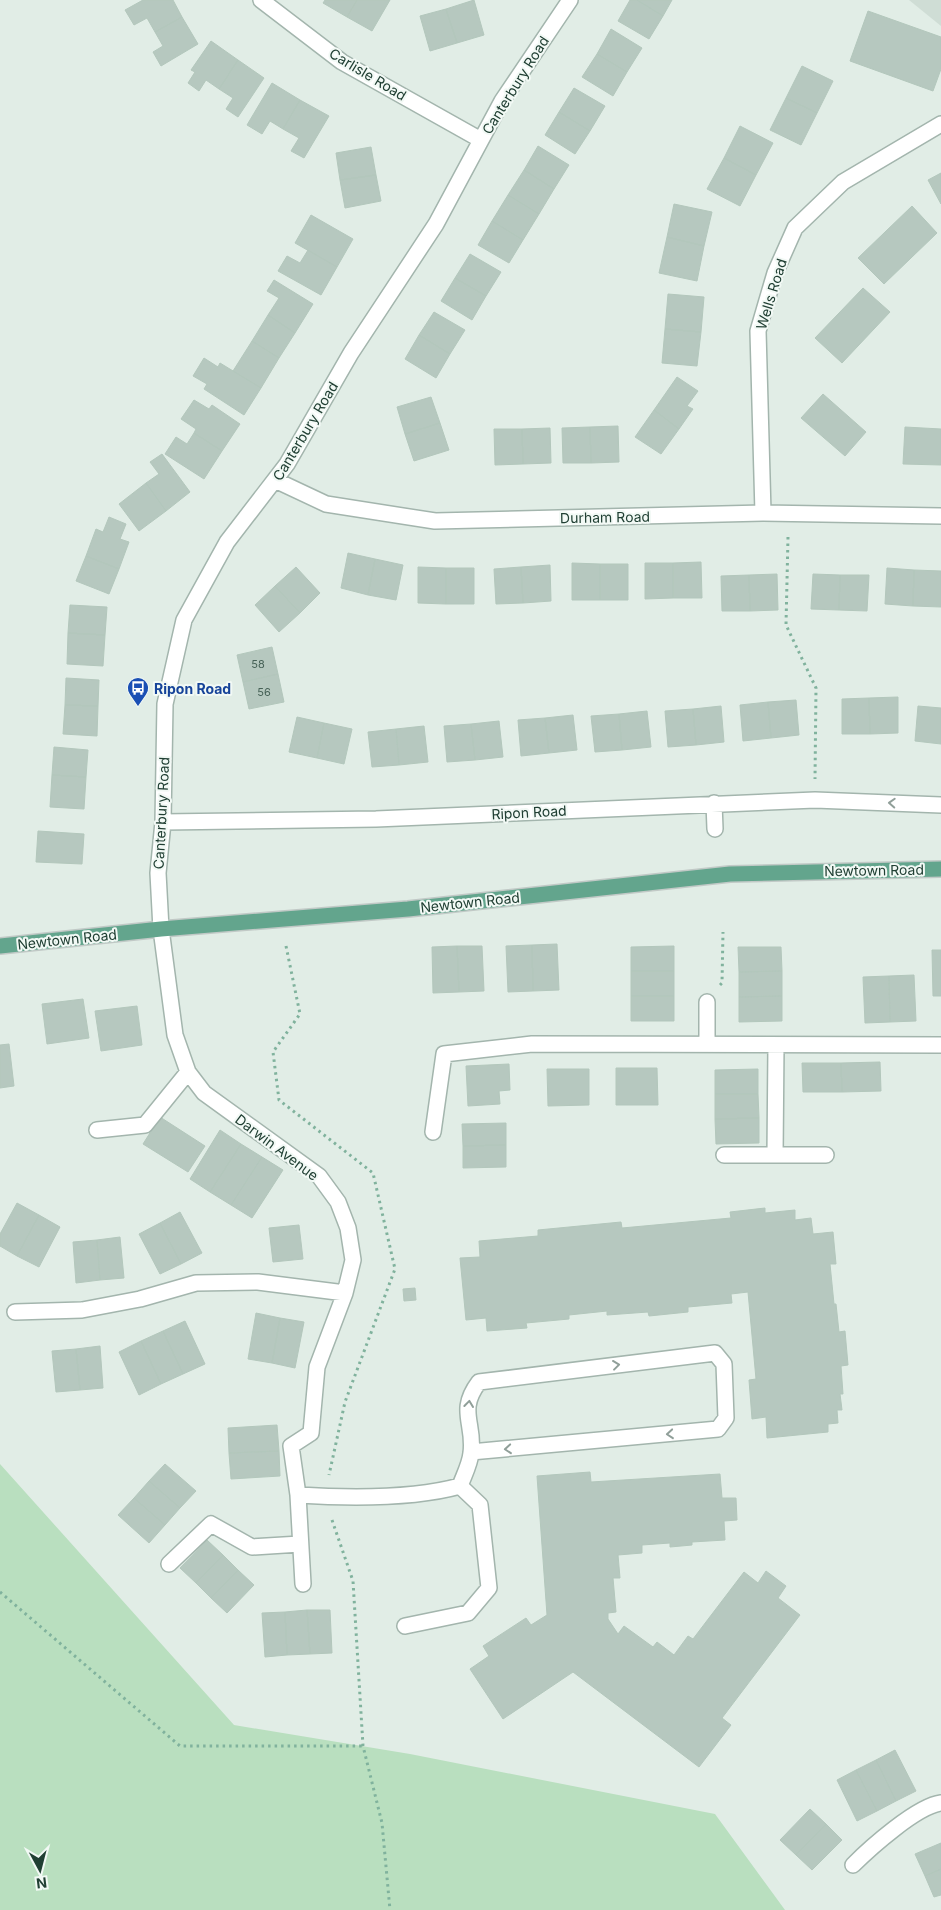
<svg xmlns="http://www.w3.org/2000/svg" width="941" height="1910" viewBox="0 0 941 1910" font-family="Inter,sans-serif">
  <rect width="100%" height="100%" fill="#e1ede6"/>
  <path fill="#cfddd5" d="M 909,0 L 941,0 L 941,26 Z"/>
  <path fill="#b9dfbf" d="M 0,1464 L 234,1725 L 410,1754 L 715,1814 L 785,1910 L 0,1910 Z"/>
  <path fill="#b6c8bf" stroke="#b3c7bc" d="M 143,0 L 173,0 L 182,17 L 155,32 L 147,18 L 134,25 L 125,10 Z
    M 325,0 L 357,0 L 347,17 L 323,3 Z
    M 357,0 L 390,0 L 372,31 L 347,17 Z
    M 474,0 L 484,35 L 457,43 L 446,9 Z
    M 630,0 L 637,0 L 663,16 L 649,39 L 618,21 Z
    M 637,0 L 672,0 L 663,16 Z
    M 446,9 L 457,43 L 430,51 L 420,16 Z
    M 868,11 L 941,37 L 941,69 L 933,91 L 850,61 Z
    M 182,17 L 198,44 L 161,66 L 153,52 L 163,46 L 155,32 Z
    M 611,29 L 642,48 L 627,72 L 597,54 Z
    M 211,41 L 238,60 L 219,89 L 206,80 L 199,91 L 188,83 L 195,72 L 191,70 Z
    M 597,54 L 627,72 L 613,96 L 582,77 Z
    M 238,60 L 264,78 L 238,117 L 226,109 L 233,98 L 219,89 Z
    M 802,66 L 833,81 L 817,113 L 786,98 Z
    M 272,83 L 300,100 L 283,129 L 270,121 L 262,134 L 247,125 Z
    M 574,88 L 605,106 L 590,131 L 559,112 Z
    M 786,98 L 817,113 L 801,145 L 770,130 Z
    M 300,100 L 329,116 L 304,158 L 291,151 L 299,138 L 283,129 Z
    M 559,112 L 590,131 L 575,154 L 545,135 Z
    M 740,126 L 773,143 L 756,175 L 724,158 Z
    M 538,146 L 569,165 L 554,189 L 524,170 Z
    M 371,147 L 376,175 L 340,180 L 336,153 Z
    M 724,158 L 756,175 L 740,206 L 707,189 Z
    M 524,170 L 554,189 L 539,214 L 508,195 Z
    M 941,173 L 941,204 L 928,180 Z
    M 376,175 L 381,201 L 345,208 L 340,180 Z
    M 508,195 L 539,214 L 523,240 L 492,221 Z
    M 674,204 L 712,212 L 704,246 L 667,237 Z
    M 912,206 L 937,233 L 884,284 L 858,258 Z
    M 311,215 L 353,239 L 337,267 L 295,243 Z
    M 492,221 L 523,240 L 509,263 L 478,245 Z
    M 667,237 L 704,246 L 697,281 L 659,273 Z
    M 308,250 L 337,267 L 321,295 L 278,271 L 287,256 L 300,263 Z
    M 470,254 L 501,272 L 486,296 L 455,278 Z
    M 455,278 L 486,296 L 472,320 L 441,301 Z
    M 274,280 L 313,304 L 295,333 L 268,315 L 279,298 L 267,291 Z
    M 863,288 L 890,312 L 842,363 L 815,338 Z
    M 668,294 L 704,297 L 701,332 L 665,329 Z
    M 434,312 L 465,330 L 450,354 L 419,335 Z
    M 268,315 L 295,333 L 279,358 L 252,341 Z
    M 665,329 L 701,332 L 697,366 L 662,363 Z
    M 419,335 L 450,354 L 436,378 L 405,359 Z
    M 252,341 L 279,358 L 261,388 L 233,371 Z
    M 204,358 L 218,367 L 220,363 L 261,388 L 244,415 L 204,389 L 207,384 L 193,376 Z
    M 677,377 L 698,391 L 687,406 L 693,409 L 679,429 L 654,410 Z
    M 823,394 L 866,432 L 845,456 L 801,418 Z
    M 431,397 L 440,423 L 405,434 L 397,407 Z
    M 194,400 L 209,409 L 212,405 L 240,424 L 222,451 L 194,433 L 196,429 L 181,419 Z
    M 654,410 L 679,429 L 661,454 L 635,437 Z
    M 440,423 L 449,450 L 414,461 L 405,434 Z
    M 618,426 L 619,462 L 591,463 L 590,427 Z
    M 590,427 L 591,463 L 563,463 L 562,428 Z
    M 905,427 L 941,429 L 941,465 L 903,464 Z
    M 550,428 L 551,463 L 523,464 L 522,429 Z
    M 494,429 L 522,429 L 523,464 L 495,465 Z
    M 194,433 L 222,451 L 204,479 L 165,454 L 176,437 L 187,444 Z
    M 162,454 L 190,492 L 166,511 L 146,483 L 159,474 L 150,462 Z
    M 146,483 L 166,511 L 139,531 L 119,504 Z
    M 109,517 L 126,524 L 120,539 L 129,542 L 119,569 L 86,556 L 96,529 L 103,532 Z
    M 348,553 L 375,559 L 368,595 L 341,588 Z
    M 86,556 L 119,569 L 109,594 L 76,581 Z
    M 375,559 L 403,565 L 396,600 L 368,595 Z
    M 701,562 L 702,598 L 673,598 L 673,563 Z
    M 572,563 L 600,564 L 600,600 L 572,600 Z
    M 645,563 L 673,563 L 673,598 L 645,599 Z
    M 600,564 L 628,564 L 628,600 L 600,600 Z
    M 550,565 L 551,601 L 523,603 L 521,567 Z
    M 296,567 L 320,593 L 300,613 L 275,586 Z
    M 418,567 L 446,568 L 446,604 L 418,603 Z
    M 521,567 L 523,603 L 496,604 L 494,569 Z
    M 446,568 L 474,568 L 474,604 L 446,604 Z
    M 887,568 L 914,570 L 913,606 L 885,604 Z
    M 914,570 L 941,571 L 941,607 L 913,606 Z
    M 777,574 L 778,610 L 750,611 L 749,575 Z
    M 813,574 L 840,575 L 839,610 L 811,609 Z
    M 749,575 L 750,611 L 722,611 L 721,576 Z
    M 840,575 L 869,575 L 867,611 L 839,610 Z
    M 275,586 L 300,613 L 279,632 L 255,605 Z
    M 70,605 L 107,607 L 105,635 L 68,633 Z
    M 68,633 L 105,635 L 103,666 L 67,664 Z
    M 272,647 L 278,674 L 243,682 L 237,655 Z
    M 278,674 L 284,702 L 249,709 L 243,682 Z
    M 66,678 L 99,680 L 98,706 L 65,705 Z
    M 898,697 L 898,733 L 870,734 L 869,698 Z
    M 869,698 L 870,734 L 842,734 L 842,699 Z
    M 796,700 L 799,735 L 771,738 L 768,702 Z
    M 768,702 L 771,738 L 743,741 L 740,705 Z
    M 65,705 L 98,706 L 97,736 L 63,734 Z
    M 721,706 L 724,742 L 696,745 L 693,709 Z
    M 918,706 L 941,708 L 941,744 L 915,741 Z
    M 693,709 L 696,745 L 668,747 L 665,711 Z
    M 647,711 L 651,747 L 622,750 L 619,714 Z
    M 619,714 L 622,750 L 595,752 L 591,716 Z
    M 573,715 L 577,750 L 549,753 L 545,718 Z
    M 297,717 L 324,723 L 317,758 L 289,752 Z
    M 545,718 L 549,753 L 521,756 L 518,720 Z
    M 499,721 L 503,757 L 475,760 L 471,724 Z
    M 324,723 L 352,729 L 344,764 L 317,758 Z
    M 471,724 L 475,760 L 447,762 L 444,726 Z
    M 424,726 L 428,762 L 399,765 L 396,729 Z
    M 396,729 L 399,765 L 372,767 L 368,732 Z
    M 54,747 L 88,750 L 86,777 L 52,775 Z
    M 52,775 L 86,777 L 84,809 L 50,807 Z
    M 38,831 L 84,834 L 82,864 L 36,862 Z
    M 557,944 L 559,990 L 533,991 L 532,945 Z
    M 532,945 L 533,991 L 508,992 L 506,946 Z
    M 457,946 L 482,946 L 484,991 L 459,992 Z
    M 457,946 L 459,992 L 433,993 L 432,947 Z
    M 674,946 L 674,971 L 631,971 L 631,947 Z
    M 738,947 L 781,947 L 782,971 L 739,972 Z
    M 932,950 L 941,950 L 941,996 L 933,996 Z
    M 631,971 L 674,971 L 674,996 L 631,996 Z
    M 782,971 L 782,996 L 739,997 L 739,972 Z
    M 914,975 L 916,1021 L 890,1022 L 889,976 Z
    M 889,976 L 890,1022 L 865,1023 L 863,977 Z
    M 631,996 L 674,996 L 674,1021 L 631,1021 Z
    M 782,996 L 782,1021 L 739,1022 L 739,997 Z
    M 83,999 L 89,1038 L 47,1044 L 42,1004 Z
    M 137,1006 L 142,1045 L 101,1051 L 95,1011 Z
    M 9,1044 L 14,1086 L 0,1088 L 0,1045 Z
    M 880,1062 L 881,1091 L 842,1092 L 841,1063 Z
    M 802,1063 L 841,1063 L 842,1092 L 803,1092 Z
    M 509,1064 L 510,1090 L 499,1091 L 500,1104 L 468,1106 L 466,1066 Z
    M 616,1068 L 657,1068 L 658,1105 L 616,1105 Z
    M 547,1069 L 589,1069 L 589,1105 L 548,1106 Z
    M 758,1069 L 758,1094 L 715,1094 L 715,1070 Z
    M 715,1094 L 758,1094 L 759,1118 L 715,1119 Z
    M 160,1117 L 205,1146 L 188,1172 L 143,1144 Z
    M 759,1118 L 759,1143 L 716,1144 L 715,1119 Z
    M 506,1123 L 506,1145 L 463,1146 L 462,1124 Z
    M 220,1130 L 241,1144 L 210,1192 L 190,1179 Z
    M 241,1144 L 262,1157 L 231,1205 L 210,1192 Z
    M 506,1145 L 506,1167 L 463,1168 L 463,1146 Z
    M 262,1157 L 283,1170 L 252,1218 L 231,1205 Z
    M 17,1203 L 39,1215 L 17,1256 L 0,1246 L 0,1234 Z
    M 765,1208 L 765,1213 L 795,1210 L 795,1220 L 811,1218 L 813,1234 L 833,1232 L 836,1264 L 830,1264 L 834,1304 L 836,1304 L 839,1332 L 845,1331 L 848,1365 L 841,1366 L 843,1394 L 840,1394 L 842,1410 L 837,1410 L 838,1423 L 828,1424 L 828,1432 L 767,1438 L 766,1417 L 752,1419 L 749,1380 L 756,1379 L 748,1292 L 731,1294 L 732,1303 L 688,1307 L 688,1312 L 649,1316 L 648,1312 L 607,1315 L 607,1311 L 569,1315 L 569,1319 L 526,1323 L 527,1328 L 487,1331 L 486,1318 L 466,1320 L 460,1258 L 480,1257 L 479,1241 L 538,1236 L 538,1230 L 621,1222 L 622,1228 L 731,1218 L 730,1212 Z
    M 180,1212 L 202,1253 L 181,1264 L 160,1223 Z
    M 39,1215 L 60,1227 L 39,1267 L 17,1256 Z
    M 160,1223 L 181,1264 L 160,1274 L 139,1234 Z
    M 299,1225 L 303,1259 L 273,1262 L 269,1228 Z
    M 120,1237 L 124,1278 L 100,1280 L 97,1240 Z
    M 97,1240 L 100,1280 L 76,1283 L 73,1242 Z
    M 415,1288 L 416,1300 L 404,1301 L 403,1289 Z
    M 256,1313 L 280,1318 L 272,1363 L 248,1359 Z
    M 280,1318 L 304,1322 L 295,1368 L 272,1363 Z
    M 185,1321 L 205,1364 L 183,1374 L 163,1331 Z
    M 163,1331 L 183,1374 L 161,1384 L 141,1341 Z
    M 141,1341 L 161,1384 L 139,1395 L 119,1352 Z
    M 100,1346 L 103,1388 L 80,1390 L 76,1349 Z
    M 76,1349 L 80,1390 L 56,1392 L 52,1351 Z
    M 277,1425 L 279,1451 L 229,1453 L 228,1428 Z
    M 279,1451 L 280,1476 L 231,1479 L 229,1453 Z
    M 165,1464 L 196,1491 L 180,1508 L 149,1481 Z
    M 590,1472 L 591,1482 L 720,1474 L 722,1498 L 736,1498 L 737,1520 L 724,1521 L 725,1540 L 692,1542 L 692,1545 L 670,1547 L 670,1543 L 642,1545 L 642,1553 L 618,1555 L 620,1578 L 613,1578 L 616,1612 L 608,1613 L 608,1619 L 618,1634 L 624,1626 L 653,1647 L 657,1642 L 674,1655 L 688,1636 L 693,1639 L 744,1572 L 758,1583 L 766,1571 L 786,1586 L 778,1598 L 800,1615 L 722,1718 L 731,1725 L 699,1767 L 573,1672 L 503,1719 L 470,1669 L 489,1656 L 483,1646 L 526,1618 L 531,1625 L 547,1615 L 537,1476 Z
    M 149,1481 L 180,1508 L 165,1525 L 134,1498 Z
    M 134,1498 L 165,1525 L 149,1543 L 118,1515 Z
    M 207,1540 L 223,1555 L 196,1583 L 180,1568 Z
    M 223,1555 L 238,1570 L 211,1598 L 196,1583 Z
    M 238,1570 L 254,1585 L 227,1613 L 211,1598 Z
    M 307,1610 L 330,1610 L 332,1653 L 310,1654 Z
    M 307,1610 L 310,1654 L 287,1655 L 285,1612 Z
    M 285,1612 L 287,1655 L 265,1657 L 262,1613 Z
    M 895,1750 L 916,1791 L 896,1801 L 876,1760 Z
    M 876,1760 L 896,1801 L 877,1811 L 856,1770 Z
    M 856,1770 L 877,1811 L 857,1821 L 837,1780 Z
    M 810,1809 L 826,1824 L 796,1855 L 780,1840 Z
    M 826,1824 L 842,1840 L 812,1870 L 796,1855 Z
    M 941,1843 L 941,1869 L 925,1876 L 915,1854 Z
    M 941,1869 L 941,1895 L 934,1897 L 925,1876 Z"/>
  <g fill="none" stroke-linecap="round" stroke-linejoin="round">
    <g stroke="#a3b5ad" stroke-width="18">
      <path id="minor" d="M 261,0 L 342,62 L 481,140
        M 275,480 L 326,504 L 435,521 L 763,513 L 941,516
        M 763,513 L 758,331 L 775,273 L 795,228 L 843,182 L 941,124
        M 714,803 L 715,829
        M 163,822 L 376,819 L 815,800 L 941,805
        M 707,1043 L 707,1002
        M 776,1045 L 775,1155 L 826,1155
        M 97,1130 L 145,1125 L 188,1072
        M 433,1132 L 444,1054 L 532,1044 L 941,1045
        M 724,1155 L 775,1155
        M 15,1312 L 82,1310 L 140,1299 L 196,1283 L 258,1282 L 345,1293
        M 298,1495 C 347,1498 413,1499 460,1486 C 464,1475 470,1464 471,1453 C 475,1423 457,1411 479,1382 L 715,1353 L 724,1364 L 726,1418 L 718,1429 L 471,1452
        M 169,1564 L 211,1524 L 252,1547 L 300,1544
        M 303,1584 L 298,1495 L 291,1446 L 311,1433 L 317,1367 L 345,1293 L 353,1260 L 348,1228 L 338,1202 L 319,1176 L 204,1093 L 188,1072 L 175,1035 L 161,929 L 158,873 L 163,822 L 165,704 L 184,620 L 227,542 L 287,464 L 351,353 L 436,224 L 502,101 L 570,0
        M 405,1626 L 468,1613 L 489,1588 L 480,1505 L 460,1486
        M 853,1865 C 870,1848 917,1806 941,1803"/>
    </g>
    <g stroke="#c1c9c6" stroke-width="18">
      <path id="major" d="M 0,946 L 161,929 L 408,909 L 730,874 L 941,869"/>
    </g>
    <path stroke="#80b29d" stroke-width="3" stroke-dasharray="2.5 4" stroke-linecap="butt" d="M 788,537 L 786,625 L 816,688 L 815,779
      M 286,946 L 300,1014 L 273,1052 L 279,1100 L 373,1173 L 395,1269 L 345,1402 L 329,1475
      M 720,985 L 722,983 L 723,932
      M 332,1520 L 353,1581 L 363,1746 L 382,1823 L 390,1910
      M 0,1592 L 180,1746 L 363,1746"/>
    <use href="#minor" stroke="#fff" stroke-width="15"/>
    <use href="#major" stroke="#63a58d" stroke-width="15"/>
  </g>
  <defs><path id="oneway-chevron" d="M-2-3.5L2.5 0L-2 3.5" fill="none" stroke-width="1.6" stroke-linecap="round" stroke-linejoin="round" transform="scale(1.25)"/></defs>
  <g stroke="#909f99">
    <use href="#oneway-chevron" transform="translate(892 803) rotate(-177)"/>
    <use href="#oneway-chevron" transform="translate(616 1365) rotate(-7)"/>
    <use href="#oneway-chevron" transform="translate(469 1404) rotate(-83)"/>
    <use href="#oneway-chevron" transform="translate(670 1434) rotate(175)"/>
    <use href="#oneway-chevron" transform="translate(508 1449) rotate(175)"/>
  </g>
  <defs>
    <g id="bus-pin" transform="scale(1.125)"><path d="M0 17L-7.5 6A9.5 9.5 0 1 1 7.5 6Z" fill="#1a4fb4" stroke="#f2f9f5"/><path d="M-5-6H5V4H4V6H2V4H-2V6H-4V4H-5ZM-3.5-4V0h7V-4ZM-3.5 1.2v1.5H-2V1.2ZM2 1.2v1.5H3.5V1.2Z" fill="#fff"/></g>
  </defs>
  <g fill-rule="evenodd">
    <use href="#bus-pin" x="138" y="688"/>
  </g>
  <g text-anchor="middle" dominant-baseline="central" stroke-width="4" stroke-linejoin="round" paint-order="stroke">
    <g font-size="11" fill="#466156">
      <text x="258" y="664">58</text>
      <text x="264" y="692">56</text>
    </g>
    <g font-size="14" fill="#203f33" stroke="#f2f9f5">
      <text transform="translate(368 74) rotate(31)">Carlisle Road</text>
      <text transform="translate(515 85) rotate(-58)">Canterbury Road</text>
      <text transform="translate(771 294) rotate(-73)">Wells Road</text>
      <text transform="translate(305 431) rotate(-59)">Canterbury Road</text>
      <text transform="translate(605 517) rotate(-1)">Durham Road</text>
      <text transform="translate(529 812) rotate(-3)">Ripon Road</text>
      <text transform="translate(161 813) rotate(-87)">Canterbury Road</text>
      <text transform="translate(874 870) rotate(-1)">Newtown Road</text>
      <text transform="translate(470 902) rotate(-6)">Newtown Road</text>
      <text transform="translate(67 939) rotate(-6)">Newtown Road</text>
      <text transform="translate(277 1147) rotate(37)">Darwin Avenue</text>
    </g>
    <g font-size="14" font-weight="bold" fill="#164399" stroke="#f2f9f5" text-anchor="start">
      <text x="154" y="688">Ripon Road</text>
    </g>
  </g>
  <g transform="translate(40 1870) rotate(173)" stroke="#f2f9f5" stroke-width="4" paint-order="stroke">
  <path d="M0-4L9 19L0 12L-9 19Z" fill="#203f33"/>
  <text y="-8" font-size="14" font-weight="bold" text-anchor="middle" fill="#203f33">N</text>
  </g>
</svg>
